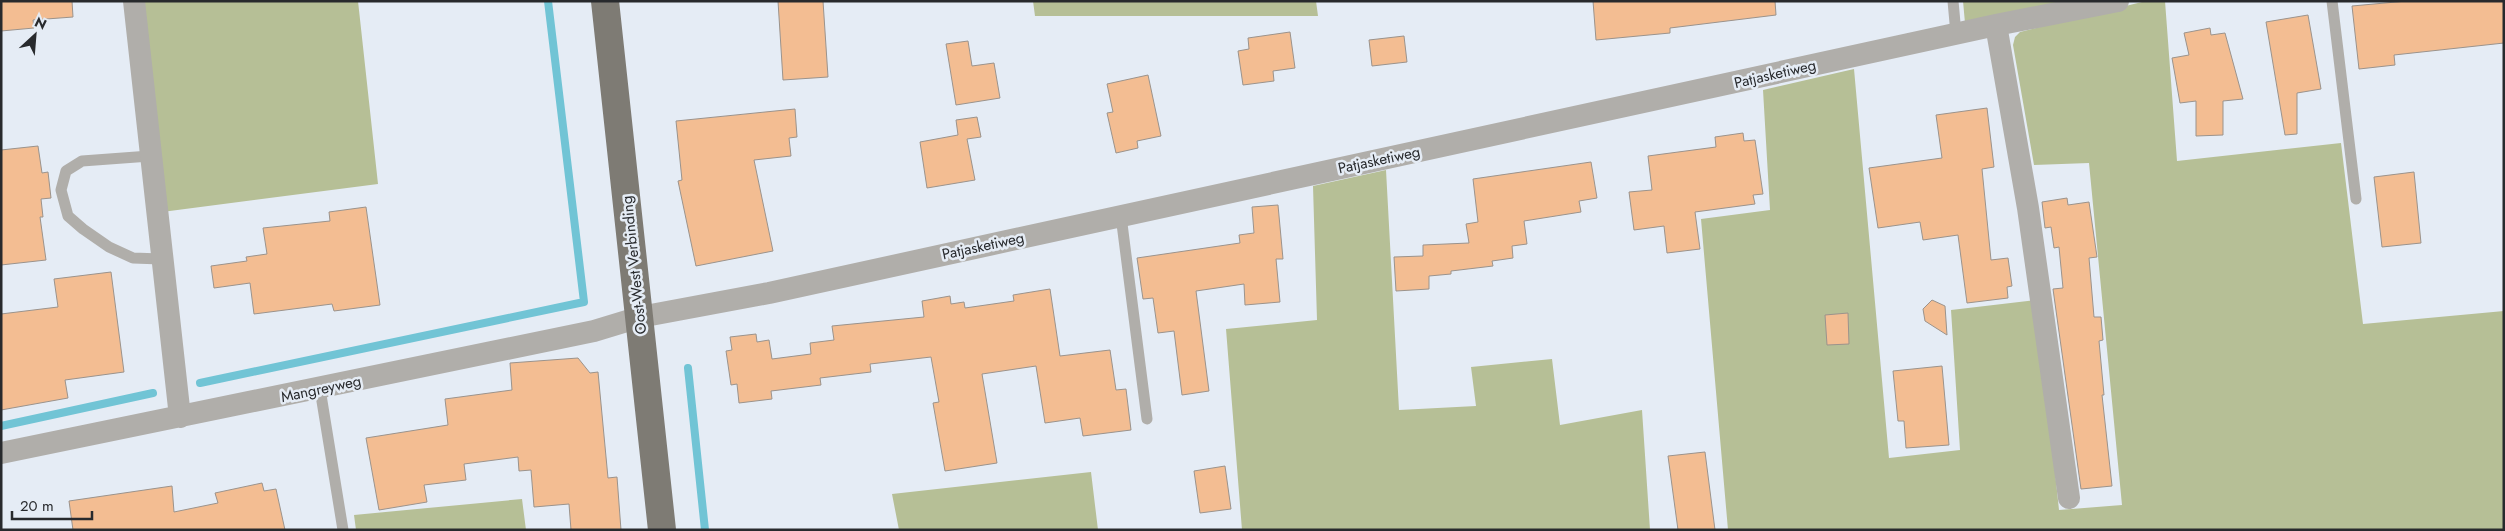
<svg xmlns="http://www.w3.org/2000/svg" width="2505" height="531" viewBox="0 0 2505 531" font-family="Jost,sans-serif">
  <rect width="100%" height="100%" fill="#e5ecf5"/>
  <path fill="#b6bf96" d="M 138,1 L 358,1 L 378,184 L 162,212 Z
    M 1033,1 L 1316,1 L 1318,16 L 1035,16 Z
    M 1963,1 L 2065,1 L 1965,23 Z
    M 2146,1 L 2165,1 L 2177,161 L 2341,143 L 2363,324 L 2504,311 L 2504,530 L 1728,530 L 1701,219 L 1770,210 L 1763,90 L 1854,69 L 1889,458 L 1960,450 L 1951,310 L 2037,300 L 2059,510 L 2122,505 L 2089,163 L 2034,165 L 2013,45 L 2015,37 L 2020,32 Z
    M 1386,170 L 1399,410 L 1476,406 L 1471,367 L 1552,359 L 1560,425 L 1642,410 L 1650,530 L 1242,530 L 1226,329 L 1317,320 L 1313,186 Z
    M 1091,472 L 1098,530 L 899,530 L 892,494 Z
    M 522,499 L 526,530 L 356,530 L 354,515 Z"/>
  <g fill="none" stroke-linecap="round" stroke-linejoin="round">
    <path stroke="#71c4d5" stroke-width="8" d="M 688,368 L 705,530
      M 200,383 L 584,302 L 548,1
      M 1,426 L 153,393"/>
  </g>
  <path fill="#f3bd92" stroke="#9b938c" d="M 1,1 L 72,1 L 73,17 L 33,20 L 34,28 L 1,31 Z
    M 778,1 L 823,1 L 828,77 L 783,80 Z
    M 1593,1 L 1775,1 L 1776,15 L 1670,28 L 1670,33 L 1596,40 Z
    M 2407,1 L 2504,1 L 2504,43 L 2394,55 L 2395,65 L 2359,69 L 2352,6 Z
    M 2308,15 L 2321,89 L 2297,93 L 2297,134 L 2285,135 L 2266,22 Z
    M 2210,28 L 2211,35 L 2225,33 L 2243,99 L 2223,101 L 2223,135 L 2196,136 L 2196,101 L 2180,103 L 2172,58 L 2189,55 L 2184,33 Z
    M 1290,32 L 1295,68 L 1273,71 L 1274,81 L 1243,85 L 1238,51 L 1249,49 L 1248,38 Z
    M 1404,36 L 1407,62 L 1372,66 L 1369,40 Z
    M 968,41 L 972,66 L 994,63 L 1000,98 L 956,105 L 946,44 Z
    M 1148,75 L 1161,136 L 1137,141 L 1138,148 L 1116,153 L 1107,113 L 1113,112 L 1107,84 Z
    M 1987,108 L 1994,167 L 1982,169 L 1991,260 L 2008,258 L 2012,286 L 2007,287 L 2008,298 L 1967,303 L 1958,235 L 1923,240 L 1920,222 L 1878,228 L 1869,168 L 1942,158 L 1936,115 Z
    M 795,109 L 797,137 L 789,138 L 791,156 L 754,160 L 773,251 L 696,266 L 678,181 L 682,180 L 676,121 Z
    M 977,117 L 981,137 L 967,139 L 975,180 L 927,188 L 920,142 L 958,135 L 956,120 Z
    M 1743,133 L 1744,141 L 1755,140 L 1763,194 L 1753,195 L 1755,204 L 1695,212 L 1700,249 L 1667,253 L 1664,226 L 1634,230 L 1629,192 L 1652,190 L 1648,156 L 1716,147 L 1715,137 Z
    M 38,146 L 42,173 L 48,172 L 51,198 L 41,199 L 43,217 L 40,217 L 46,260 L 1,265 L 1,150 Z
    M 1591,162 L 1597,198 L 1579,201 L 1581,212 L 1524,221 L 1527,244 L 1512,246 L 1513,258 L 1492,261 L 1493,266 L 1451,271 L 1451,274 L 1429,276 L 1429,289 L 1396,291 L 1394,257 L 1423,256 L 1423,245 L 1469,243 L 1466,224 L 1478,222 L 1473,179 Z
    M 2414,172 L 2421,243 L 2382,247 L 2374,177 Z
    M 2067,198 L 2068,205 L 2089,202 L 2097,257 L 2089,258 L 2094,317 L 2101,317 L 2103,340 L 2099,341 L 2104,395 L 2102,395 L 2112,486 L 2081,489 L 2053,289 L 2063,288 L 2059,247 L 2054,248 L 2051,227 L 2045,228 L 2042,202 Z
    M 1278,205 L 1283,259 L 1276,259 L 1280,302 L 1245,305 L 1244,284 L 1196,291 L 1209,391 L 1182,395 L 1174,331 L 1158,333 L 1153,298 L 1143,299 L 1137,258 L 1240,243 L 1239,235 L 1254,233 L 1252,207 Z
    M 366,207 L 380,305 L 334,311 L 332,304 L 254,314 L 250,283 L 214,288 L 211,266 L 247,261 L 246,257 L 267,254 L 263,228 L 330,221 L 329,212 Z
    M 111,272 L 124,372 L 65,380 L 68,398 L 1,410 L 1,314 L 58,307 L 54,279 Z
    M 1050,289 L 1060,356 L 1110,350 L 1116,390 L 1126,389 L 1131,430 L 1083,436 L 1080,418 L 1045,423 L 1036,366 L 982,374 L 997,463 L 945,471 L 933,403 L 939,402 L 931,357 L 870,364 L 871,372 L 820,378 L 821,385 L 771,391 L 772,399 L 739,403 L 737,384 L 731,385 L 726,351 L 732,350 L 730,337 L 756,334 L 757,342 L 769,340 L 772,359 L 811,354 L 810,343 L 834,340 L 832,326 L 924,317 L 922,301 L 950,296 L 951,304 L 964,302 L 965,308 L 1014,301 L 1013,295 Z
    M 1932,300 L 1945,306 L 1947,335 L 1925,321 L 1923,309 Z
    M 1848,313 L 1849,344 L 1827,345 L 1825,315 Z
    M 578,358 L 590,373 L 598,372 L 608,478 L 617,477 L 621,530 L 571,530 L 569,504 L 534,507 L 531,470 L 519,471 L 518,457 L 464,464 L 466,480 L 424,485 L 427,502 L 379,510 L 366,438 L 448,425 L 445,399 L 512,390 L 510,363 Z
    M 1942,366 L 1949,445 L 1906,448 L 1904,421 L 1898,421 L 1893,371 Z
    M 1705,452 L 1715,530 L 1678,530 L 1668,456 Z
    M 1225,466 L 1231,509 L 1200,513 L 1194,471 Z
    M 262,483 L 264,491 L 276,489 L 285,530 L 73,530 L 69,501 L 172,486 L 174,512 L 218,503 L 215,493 Z"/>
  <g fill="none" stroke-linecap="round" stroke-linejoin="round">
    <path stroke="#b0aeaa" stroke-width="11" d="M 1953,1 L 1956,34
      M 2332,1 L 2356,199
      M 150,156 L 82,161 L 66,171 L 61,190 L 68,216 L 83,229 L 109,247 L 133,258 L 161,259
      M 1121,216 L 1147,419
      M 320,389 L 343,530"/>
    <path stroke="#b0aeaa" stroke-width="22" d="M 134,1 L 180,417
      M 1996,25 L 2028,208 L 2069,498
      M 1,453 L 594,331 L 640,317 L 769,293 L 1996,25 L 2118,1"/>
    <path stroke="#7e7b74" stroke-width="28" d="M 605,1 L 662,530"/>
  </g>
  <g text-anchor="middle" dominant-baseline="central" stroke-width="5" stroke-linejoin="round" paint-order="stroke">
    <g font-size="15" fill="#282a2d" stroke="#e5ecf5">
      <text transform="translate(1775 74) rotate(-13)">Patjasketiweg</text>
      <text transform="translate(1379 160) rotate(-12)">Patjasketiweg</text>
      <text transform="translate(983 246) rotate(-12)">Patjasketiweg</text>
      <text transform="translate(634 265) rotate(-96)">Oost-West Verbinding</text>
      <text transform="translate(321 389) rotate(-12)">Mangreyweg</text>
    </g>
  </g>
  <rect width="2505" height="531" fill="none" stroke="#282a2d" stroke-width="5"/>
  <g transform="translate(35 35) rotate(26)" stroke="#e5ecf5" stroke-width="4" paint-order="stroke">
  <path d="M0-4L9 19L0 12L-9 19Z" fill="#282a2d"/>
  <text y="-8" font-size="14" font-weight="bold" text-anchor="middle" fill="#282a2d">N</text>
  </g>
  <path d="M12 511v8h80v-8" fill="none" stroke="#282a2d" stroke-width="2.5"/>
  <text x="20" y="511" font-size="15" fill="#282a2d" stroke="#e5ecf5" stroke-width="4" paint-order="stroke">20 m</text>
</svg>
